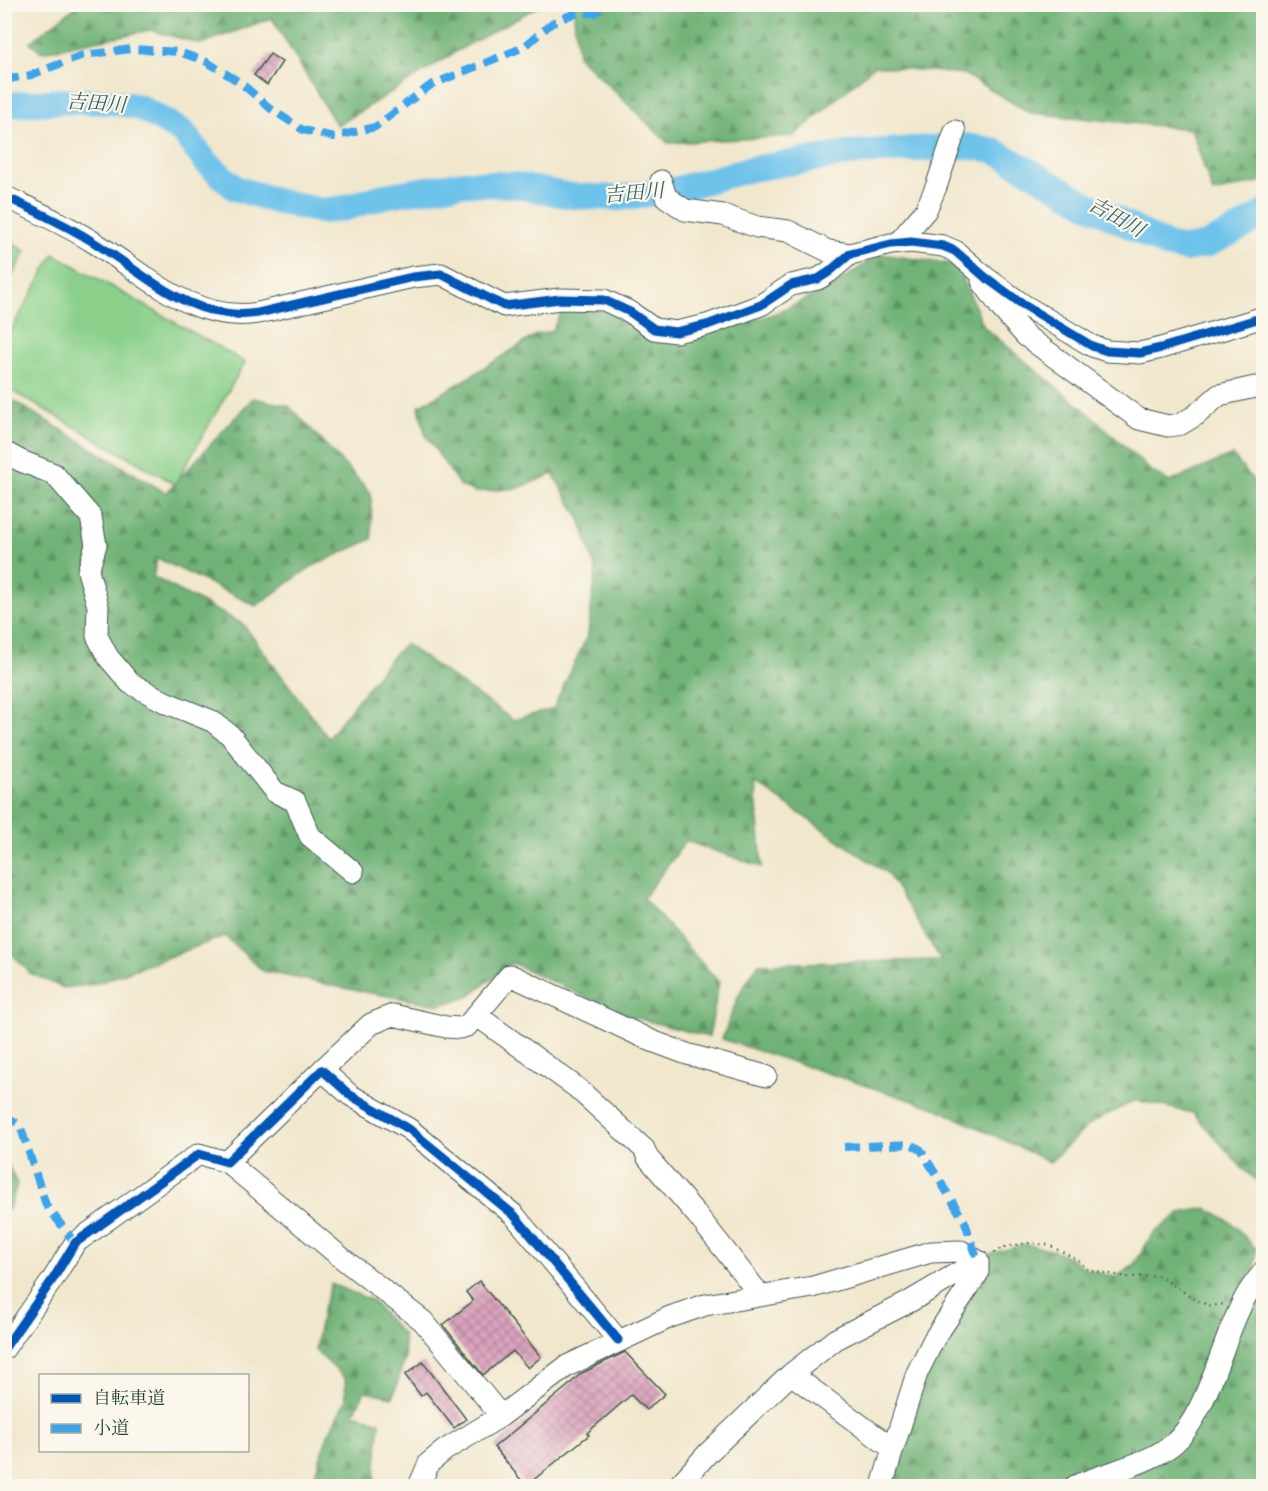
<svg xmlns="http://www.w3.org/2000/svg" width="1268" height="1491" viewBox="0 0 1268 1491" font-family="'Libre Bodoni','Noto Serif JP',serif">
  <defs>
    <pattern id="forest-firs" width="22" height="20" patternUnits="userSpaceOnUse" patternTransform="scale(1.5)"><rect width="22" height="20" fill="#6fb277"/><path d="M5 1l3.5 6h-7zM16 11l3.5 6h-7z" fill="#5b9262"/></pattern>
    <pattern id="building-cross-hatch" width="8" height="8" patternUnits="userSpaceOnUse" patternTransform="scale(1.5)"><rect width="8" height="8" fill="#dba3be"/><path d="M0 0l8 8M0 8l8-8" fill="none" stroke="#b1869b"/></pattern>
  </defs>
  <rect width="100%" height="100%" fill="#fbf7ec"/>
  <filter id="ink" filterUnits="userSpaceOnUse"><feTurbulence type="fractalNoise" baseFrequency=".0167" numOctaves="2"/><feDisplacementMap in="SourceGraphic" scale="12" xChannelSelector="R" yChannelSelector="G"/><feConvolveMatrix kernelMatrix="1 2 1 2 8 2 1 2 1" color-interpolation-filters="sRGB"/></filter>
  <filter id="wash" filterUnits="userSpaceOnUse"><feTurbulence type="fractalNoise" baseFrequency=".008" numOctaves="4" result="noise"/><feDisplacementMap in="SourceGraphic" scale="24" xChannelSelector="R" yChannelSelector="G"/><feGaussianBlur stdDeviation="1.35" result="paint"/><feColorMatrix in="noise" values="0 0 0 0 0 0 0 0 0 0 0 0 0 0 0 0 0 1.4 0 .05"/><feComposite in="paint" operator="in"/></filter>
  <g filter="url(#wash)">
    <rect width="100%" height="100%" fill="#f1e7cd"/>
    <path fill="url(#forest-firs)" stroke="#477856" stroke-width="1.5" d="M 75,5 L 75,4 L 541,5 L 457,51 L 337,126 L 272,18 L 201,44 L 150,30 L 42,52 L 30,42 L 74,8 Z
      M 573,5 L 1263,5 L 1263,181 L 1213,193 L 1191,129 L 1030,113 L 964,74 L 874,66 L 794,136 L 668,143 L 578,56 Z
      M 880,254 L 957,265 L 984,327 L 1093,417 L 1151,471 L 1170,482 L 1232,455 L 1263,492 L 1263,1186 L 1243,1169 L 1193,1113 L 1136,1100 L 1091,1123 L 1050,1162 L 938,1109 L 722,1039 L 739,994 L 758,964 L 941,960 L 888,874 L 755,783 L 762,867 L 686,841 L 643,898 L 719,982 L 709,1037 L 625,1015 L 512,963 L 466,998 L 439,1005 L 354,990 L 263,971 L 225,936 L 95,984 L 63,988 L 30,973 L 10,952 L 4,955 L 4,395 L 166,493 L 253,398 L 289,406 L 371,493 L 372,539 L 311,567 L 256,606 L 157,558 L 153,577 L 243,624 L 328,738 L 390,659 L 405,644 L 513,720 L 553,709 L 588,634 L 596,570 L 580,519 L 553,474 L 519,488 L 475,492 L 460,486 L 425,434 L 419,406 L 460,383 L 536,335 L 552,331 L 562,311 L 583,304 L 683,339 L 771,315 L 825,291 Z
      M 5,1158 L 17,1184 L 9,1209 L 5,1213 Z
      M 1207,1208 L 1232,1223 L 1256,1249 L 1254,1277 L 1227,1321 L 1263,1292 L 1263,1486 L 889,1486 L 942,1332 L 986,1276 L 990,1254 L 1025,1244 L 1055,1251 L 1070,1258 L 1088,1270 L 1116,1277 L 1133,1266 L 1152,1235 L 1180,1213 Z
      M 331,1284 L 371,1300 L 403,1335 L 405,1358 L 393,1397 L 365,1391 L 354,1413 L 380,1422 L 374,1486 L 311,1486 L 328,1435 L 346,1399 L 345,1378 L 315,1350 L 322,1312 Z"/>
    <path fill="#8ad08b" stroke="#548660" stroke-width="1.5" d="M 5,239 L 26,251 L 5,289 Z
      M 54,254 L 245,362 L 175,484 L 5,387 L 5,341 Z"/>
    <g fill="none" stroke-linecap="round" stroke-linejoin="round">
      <path stroke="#6ec3eb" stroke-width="26" d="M 4,105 L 66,101 L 113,102 L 139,107 L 183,132 L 205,161 L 235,188 L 276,201 L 322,211 L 345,208 L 384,196 L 464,183 L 514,185 L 571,196 L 617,198 L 670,191 L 751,169 L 853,153 L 965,146 L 993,150 L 1087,204 L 1166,245 L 1185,249 L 1206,245 L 1246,225 L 1264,213"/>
    </g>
    <g id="blocks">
      <path fill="url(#building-cross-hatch)" d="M 270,54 L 282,62 L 267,85 L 254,75 Z
        M 479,1281 L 541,1357 L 528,1368 L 513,1351 L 483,1375 L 443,1325 L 473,1301 L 466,1292 Z
        M 625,1352 L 665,1394 L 646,1410 L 631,1395 L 587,1433 L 589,1435 L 526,1486 L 494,1447 L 568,1386 L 580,1374 Z
        M 423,1362 L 466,1419 L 454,1428 L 426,1392 L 421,1396 L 405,1375 Z"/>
    </g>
  </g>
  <g filter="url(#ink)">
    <use href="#blocks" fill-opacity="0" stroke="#3e564b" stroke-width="1.5"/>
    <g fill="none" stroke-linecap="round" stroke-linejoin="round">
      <g stroke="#3e564b" stroke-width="23">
        <path id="minor" d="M 661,181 L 666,197 L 685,210 L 723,215 L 757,227 L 788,231 L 828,251 L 850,254
          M 4,196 C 33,210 63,223 90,240 C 142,271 192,324 258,313 L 413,277 L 441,274 L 504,306 L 560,299 L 604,300 L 630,312 L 654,329 L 676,332 L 707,325 L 761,305 L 791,285 L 818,279 L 829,272 L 850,254 L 891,244 L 911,242 L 943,246 L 955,251 L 985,277 L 1022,304 L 1092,346 L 1107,351 L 1140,353 L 1161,348 L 1264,317
          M 898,243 L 926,210 L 936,187 L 955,131
          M 982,281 L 1001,308 L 1026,336 L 1139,419 L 1168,426 L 1181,424 L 1196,415 L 1219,395 L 1255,387 L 1264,388
          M 4,452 L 21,461 L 54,474 L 91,517 L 96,545 L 88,571 L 98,606 L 97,636 L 108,657 L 130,683 L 165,702 L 212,721 L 230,735 L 275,792 L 295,801 L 310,836 L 353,872
          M 476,1015 L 576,1087 L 644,1149 L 648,1158 L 697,1215 L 760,1295
          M 322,1070 L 371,1024 L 393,1015 L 446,1027 L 460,1028 L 467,1026 L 510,975 L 652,1041 L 687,1054 L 766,1076
          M 227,1162 L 343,1259 L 423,1321 L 501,1416
          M 4,1349 L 53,1279 L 75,1243 L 199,1154 L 227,1162 L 322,1070 L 350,1095 L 409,1129 L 514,1215 L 618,1340
          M 419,1486 L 429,1463 L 445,1450 L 501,1416 L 567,1366 L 670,1317 L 705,1305 L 813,1287 L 931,1252 L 961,1251 L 978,1261
          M 678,1486 L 709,1452 L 791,1374 L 836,1339 L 909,1302 L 978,1261 L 978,1273 L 934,1339 L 917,1373 L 893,1449 L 791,1374
          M 882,1486 L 893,1449
          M 1075,1486 C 1106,1472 1144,1466 1172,1445 C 1208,1416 1222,1338 1245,1298 C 1250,1288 1257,1280 1264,1271"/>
      </g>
      <path stroke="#3e564b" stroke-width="2" stroke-dasharray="1.5 4.5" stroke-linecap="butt" d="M 994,1253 L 1004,1247 L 1028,1243 L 1049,1245 L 1078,1260 L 1088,1270 L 1128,1277 L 1159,1276 L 1196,1300 L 1211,1306 L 1224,1304"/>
      <use href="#minor" stroke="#fff" stroke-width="21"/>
      <path stroke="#3da4eb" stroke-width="8" stroke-dasharray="15 8" stroke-linecap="butt" d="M 4,80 L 31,75 L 83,55 L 132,49 L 179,52 L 207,62 L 241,83 L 271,109 L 303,130 L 334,137 L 375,127 L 431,85 L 524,47 L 552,23 L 573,14 L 595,13 L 605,4
        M 4,1115 L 20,1125 L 46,1205 L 75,1243
        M 844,1147 L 911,1144 L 921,1150 L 965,1222 L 978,1261"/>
      <g stroke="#fbf7ec" stroke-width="13">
        <path id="cycleway" d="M 4,196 C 33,210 63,223 90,240 C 142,271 192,324 258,313 L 413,277 L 441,274 L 504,306 L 560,299 L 604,300 L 630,312 L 654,329 L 676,332 L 707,325 L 761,305 L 791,285 L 818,279 L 829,272 L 850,254 L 891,244 L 911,242 L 943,246 L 955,251 L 985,277 L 1022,304 L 1092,346 L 1107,351 L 1140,353 L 1161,348 L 1264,317
          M 4,1349 L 53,1279 L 75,1243 L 199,1154 L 227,1162 L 322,1070 L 350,1095 L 409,1129 L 514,1215 L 618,1340"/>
      </g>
      <use href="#cycleway" stroke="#0057b8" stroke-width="9"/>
    </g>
  </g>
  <g text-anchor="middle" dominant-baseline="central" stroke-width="4.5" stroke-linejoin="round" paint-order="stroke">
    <g font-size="20" font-style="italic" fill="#335e62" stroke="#fbf7ec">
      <text transform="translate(96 104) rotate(4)">吉田川</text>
      <text transform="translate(634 194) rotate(-5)">吉田川</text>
      <text transform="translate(1116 218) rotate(29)">吉田川</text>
    </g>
  </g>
  <rect width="1268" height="1491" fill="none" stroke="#fbf7ec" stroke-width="24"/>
  <rect x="39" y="1374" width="210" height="78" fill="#fbf7ec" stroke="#a3ada2" stroke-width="1.5"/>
  <rect x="51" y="1394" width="30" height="9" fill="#0057b8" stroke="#a3ada2" stroke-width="1.5"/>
  <text x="93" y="1404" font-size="18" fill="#1f3d34">自転車道</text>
  <rect x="51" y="1424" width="30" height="9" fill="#3da4eb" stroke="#a3ada2" stroke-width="1.5"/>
  <text x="93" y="1434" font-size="18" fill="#1f3d34">小道</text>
</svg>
